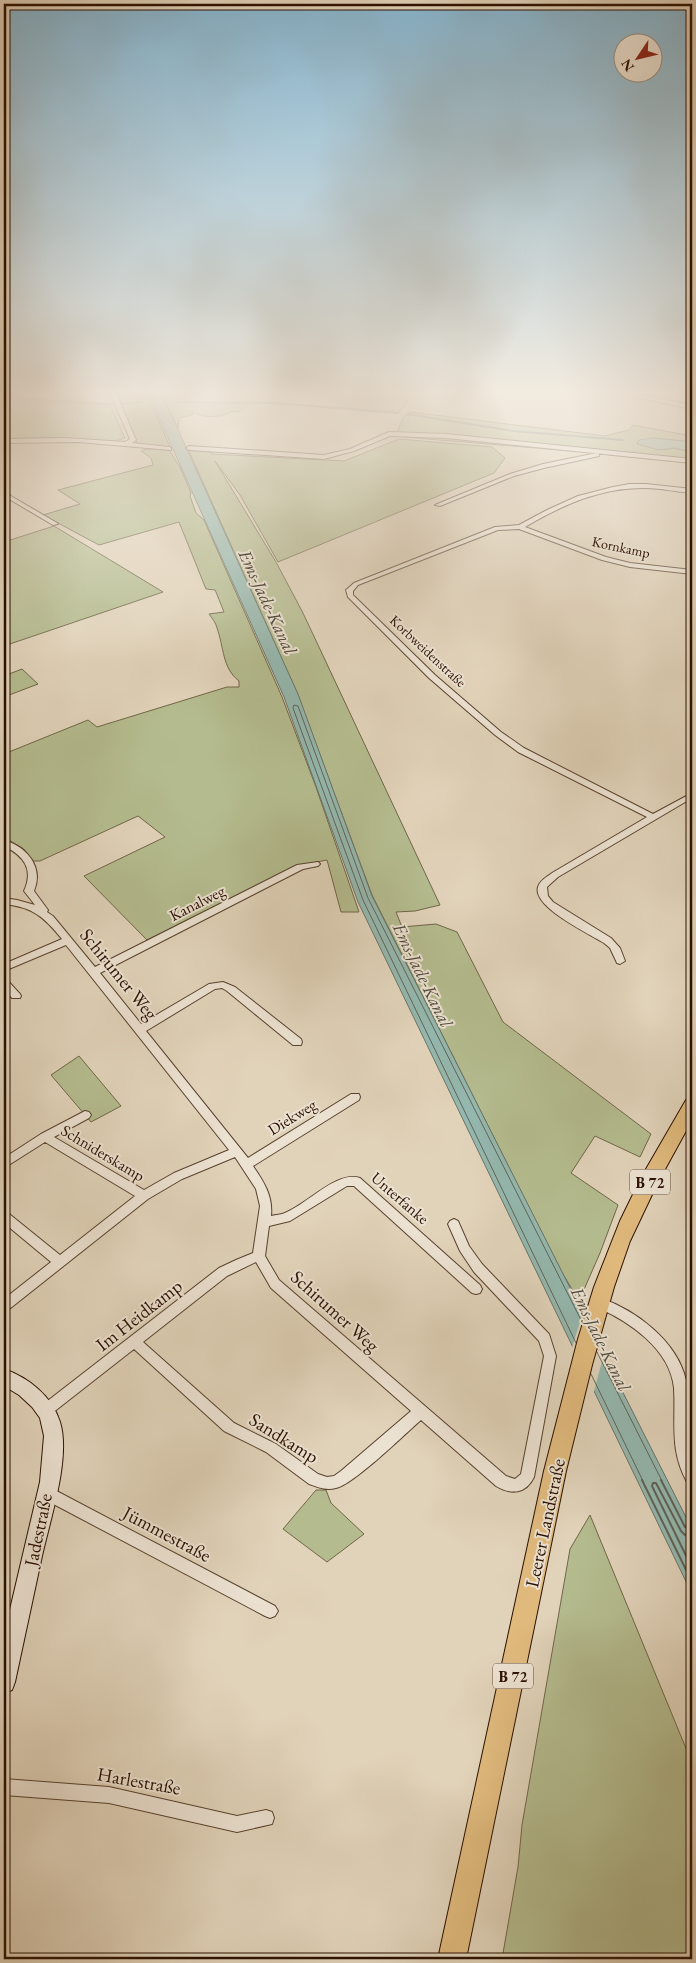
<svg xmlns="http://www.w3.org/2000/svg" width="696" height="1963" viewBox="0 0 696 1963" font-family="'EB Garamond',serif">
  <rect width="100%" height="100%" fill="#e1d3ba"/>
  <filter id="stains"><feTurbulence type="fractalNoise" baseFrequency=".004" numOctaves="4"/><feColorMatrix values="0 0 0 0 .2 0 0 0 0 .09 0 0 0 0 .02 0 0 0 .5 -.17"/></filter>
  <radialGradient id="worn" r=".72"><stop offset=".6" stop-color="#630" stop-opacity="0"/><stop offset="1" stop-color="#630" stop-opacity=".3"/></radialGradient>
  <path fill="#b4bc8f" stroke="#706648" d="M 116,391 L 145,391 L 170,447 L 138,445 Z
    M 160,391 L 171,391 L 174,398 L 185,400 L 187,404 L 182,391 L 204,391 L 189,399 L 196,402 L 249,404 L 239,412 L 232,411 C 222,418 202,419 191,411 L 193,415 L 179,418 L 178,428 Z
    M 353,392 L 406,400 L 408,402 L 398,413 L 333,407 Z
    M 4,397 L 16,401 L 101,404 L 111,407 L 125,438 L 115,441 L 46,437 L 4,439 Z
    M 410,412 L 605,436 L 629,430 L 633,425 L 692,436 L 692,442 L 653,438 L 663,450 L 674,448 L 692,452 L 692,463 L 609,455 L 612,451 L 584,452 L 403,437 L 398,430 L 404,416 Z
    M 399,439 L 492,447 L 505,458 L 494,473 L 278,562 L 240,495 L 215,461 L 276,562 L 303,613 L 440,905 L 415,911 L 396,912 L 402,927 L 436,924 L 457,932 L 503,1022 L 651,1134 L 640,1157 L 595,1136 L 571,1173 L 618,1205 L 600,1253 L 579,1301 L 560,1269 L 372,895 L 297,693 L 188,449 L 208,449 L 211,454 L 344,461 Z
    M 146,449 L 169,450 L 180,467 L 191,493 L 190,496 L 196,513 L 204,520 L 282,697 L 316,787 L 359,912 L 341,912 L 327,860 L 296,866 L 147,940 L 84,876 L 165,837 L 138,816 L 40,861 L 32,861 L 24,849 L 4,837 L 4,754 L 88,720 L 97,727 L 227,687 L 239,687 L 239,681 C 222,668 224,647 217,628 C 216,623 212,618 209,614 L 224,612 L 216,592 L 215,590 L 206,589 L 179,522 L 99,545 L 43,515 L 80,504 L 58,490 L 153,465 L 151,458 L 141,451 Z
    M 54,526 L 163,592 L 4,646 L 4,542 Z
    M 22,669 L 38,684 L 4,697 L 4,676 Z
    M 79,1056 L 121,1106 L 91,1122 L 51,1075 Z
    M 316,1490 L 326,1490 L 331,1503 L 364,1534 L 327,1562 L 283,1529 Z
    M 590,1515 L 692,1763 L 692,1959 L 502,1959 L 518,1867 L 522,1825 L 570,1549 Z"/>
  <path fill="#94b8af" stroke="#6a7569" d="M 147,391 L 159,391 L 174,421 L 298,694 L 372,896 L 692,1529 L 692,1594 L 358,902 L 284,697 Z
    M 653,438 L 692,442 L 692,452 L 674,448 L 659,450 L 637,444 L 639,440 Z"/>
  <path fill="#e1d3ba" d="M 584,1309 L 605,1350 L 593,1395 L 571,1351 Z"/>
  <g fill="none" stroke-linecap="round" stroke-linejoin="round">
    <path stroke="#606458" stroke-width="1" d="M 576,1343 L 363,900 L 293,708 L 294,705 L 298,706 L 368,898 L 582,1322
      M 597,1352 L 662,1481
      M 591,1374 L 643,1481"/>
    <path stroke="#606458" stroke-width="2" d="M 642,1480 L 692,1582
      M 661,1480 L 685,1527 L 692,1530
      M 692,1536 L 685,1535 L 681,1531 L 656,1483 L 653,1483 L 652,1486 L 692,1568"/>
    <path stroke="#6a7569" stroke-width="2" d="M 4,394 L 17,398 L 112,404
      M 176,402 L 273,403 L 398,413
      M 122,404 L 141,402
      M 407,414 L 513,431 L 623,440"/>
    <g stroke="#58412e" stroke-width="2">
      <path id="street" d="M 109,391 L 115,391 L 136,440 L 132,443 L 169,447 L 171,448 L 171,450 L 78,442 L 4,443 L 4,439 L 64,438 L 125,442 L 130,439 Z
        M 626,391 L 632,391 L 635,394 L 692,405 L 692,409 L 631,396 Z
        M 389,432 L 446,434 L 692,459 L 692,463 L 446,438 L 390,436 L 354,451 L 324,459 L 189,450 L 186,448 L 189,446 L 324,455 L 350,449 Z
        M 597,453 L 599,454 L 599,456 L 544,468 L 514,476 L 440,506 L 435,505 L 510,474 L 543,464 Z
        M 629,484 L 646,484 L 692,489 L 692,493 C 677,492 661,488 646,488 C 602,487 562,505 525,527 L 606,557 L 630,563 L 692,570 L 692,574 L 630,567 L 602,560 L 519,529 L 498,530 L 358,585 L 353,591 L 353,595 L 435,675 L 501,732 L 524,748 L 653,814 L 692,793 L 692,798 L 558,877 L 547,887 L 548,896 L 553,902 L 611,938 L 620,948 L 625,961 L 620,964 L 617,963 L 610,948 L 604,943 C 590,934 532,907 538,887 C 540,880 547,877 552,873 L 647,817 L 518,752 L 495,735 L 429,678 L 348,597 L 346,590 L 354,583 L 495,527 L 519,525 L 547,510 L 578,496 L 613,487 Z
        M 4,492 L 57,523 L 58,524 L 53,525 L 4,496 Z
        M 4,840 C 27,847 44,867 34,891 L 48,910 L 47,912 L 53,916 L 95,967 L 297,865 L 318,862 L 320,864 L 318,866 L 303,869 L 100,973 L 141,1024 L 209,984 L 223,982 L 235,987 L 301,1039 L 302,1042 L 301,1045 L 293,1045 L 227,991 L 222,988 L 215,989 L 146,1031 L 248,1158 L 351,1094 L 359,1094 L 360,1097 L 359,1100 L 253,1166 C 264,1182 273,1196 271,1216 C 274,1215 279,1215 282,1214 C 305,1207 336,1170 360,1178 L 480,1285 L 482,1289 L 480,1293 L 476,1294 L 472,1293 L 354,1186 L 347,1186 L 290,1221 L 269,1226 L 265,1256 L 279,1280 L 506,1476 L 515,1479 L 521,1474 L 544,1356 L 539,1341 L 474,1272 L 460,1251 L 448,1224 L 450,1221 L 454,1219 L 458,1221 L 469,1246 L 482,1264 L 549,1334 L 556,1356 L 534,1477 C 526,1494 511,1495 496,1486 L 421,1420 C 405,1434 353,1485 336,1488 C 326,1491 318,1487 309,1484 L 266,1452 L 224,1431 L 134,1349 L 51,1414 L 46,1416 L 41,1414 L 39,1410 L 41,1406 L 219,1268 L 236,1260 L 253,1253 L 260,1206 L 256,1189 L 235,1157 L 182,1179 L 148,1199 L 8,1310 L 4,1311 L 4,1299 L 51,1262 L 4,1223 L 4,1211 L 8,1213 L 60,1255 L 135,1196 L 45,1142 L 4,1168 L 4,1158 L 41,1134 L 85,1111 L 89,1112 L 91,1115 L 89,1118 L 54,1137 L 144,1190 L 174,1173 L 229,1150 L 66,945 L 4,971 L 4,964 L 62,939 C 44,917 33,907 4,904 L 4,898 L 17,900 L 35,905 L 24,891 C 34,869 24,856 4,846 ZM 256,1262 L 271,1288 L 411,1411 L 341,1471 L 334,1476 L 327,1477 L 318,1474 L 276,1444 L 234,1423 L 143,1342 L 227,1276 Z
        M 4,980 L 8,981 L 20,994 L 21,996 L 20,998 L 12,998 L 4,989 Z
        M 600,1298 C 636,1310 677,1341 686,1380 C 690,1398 687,1419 688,1438 C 688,1447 691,1455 692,1464 C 693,1470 692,1477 692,1483 L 687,1482 C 669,1450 676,1422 674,1388 C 670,1349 629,1321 596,1307 L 594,1303 L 596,1299 Z
        M 47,1486 L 275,1606 L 278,1611 L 275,1616 L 270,1618 L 265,1616 L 42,1498 L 40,1493 L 42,1488 Z
        M 4,1779 L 109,1787 L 237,1816 L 266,1810 L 272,1812 L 274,1818 L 272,1824 L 237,1832 L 109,1803 L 4,1795 Z"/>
    </g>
    <g stroke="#2b1000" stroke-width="2">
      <path id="secondary" d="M 4,1369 C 29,1378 52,1396 60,1422 C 71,1457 50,1520 42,1556 C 33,1598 24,1640 15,1682 L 12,1690 L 4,1693 L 4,1635 L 40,1482 L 44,1436 L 40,1418 L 32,1407 L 19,1395 L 4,1386 Z"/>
    </g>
    <g stroke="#2b1000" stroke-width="2">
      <path id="primary" d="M 692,1099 L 692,1120 L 658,1182 L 630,1241 L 614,1287 L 592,1365 L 566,1471 L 466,1959 L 438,1959 L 544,1471 L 578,1339 L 594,1287 L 620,1221 L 642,1176 L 686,1100 Z"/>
    </g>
    <use href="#street" fill="#ece2d2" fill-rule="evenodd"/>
    <use href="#secondary" fill="#ece2d2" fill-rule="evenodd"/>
    <use href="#primary" fill="#e0ba7d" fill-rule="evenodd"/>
  </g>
  <linearGradient id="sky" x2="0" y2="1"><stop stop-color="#86b6d1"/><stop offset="0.59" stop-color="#f2ebe0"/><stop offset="1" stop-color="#f2ebe0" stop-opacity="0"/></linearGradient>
  <rect width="696" height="665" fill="url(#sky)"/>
  <g text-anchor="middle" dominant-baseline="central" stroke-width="4" stroke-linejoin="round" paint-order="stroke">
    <g font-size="14" fill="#2b1000" stroke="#ece2d2">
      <text transform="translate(621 547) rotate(12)">Kornkamp</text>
      <text transform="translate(428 651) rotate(43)">Korbweidenstraße</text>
    </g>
    <g fill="#ece2d2" stroke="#654f3f" stroke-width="1">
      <rect x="630" y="1169.5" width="40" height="25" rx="4"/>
      <rect x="493" y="1663.5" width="40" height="25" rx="4"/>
    </g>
    <g font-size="15" font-weight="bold" fill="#2b1000">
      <text x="650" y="1182">B 72</text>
      <text x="513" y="1676">B 72</text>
    </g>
    <g font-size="16" fill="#2b1000" stroke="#ece2d2">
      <text transform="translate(197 903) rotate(-27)">Kanalweg</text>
      <text transform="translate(292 1117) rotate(-32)">Diekweg</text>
      <text transform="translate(103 1153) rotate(31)">Schniderskamp</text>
      <text transform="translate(400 1198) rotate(41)">Unterfanke</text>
    </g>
    <g font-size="18" font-style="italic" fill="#504b3d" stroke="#ece2d2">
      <text transform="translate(268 602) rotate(65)">Ems-Jade-Kanal</text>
      <text transform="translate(423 975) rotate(64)">Ems-Jade-Kanal</text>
      <text transform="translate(601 1339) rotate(64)">Ems-Jade-Kanal</text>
    </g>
    <g font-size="19" fill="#2b1000" stroke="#ece2d2">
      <text transform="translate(119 974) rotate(51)">Schirumer Weg</text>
      <text transform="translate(335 1311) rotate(42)">Schirumer Weg</text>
      <text transform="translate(139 1315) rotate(-38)">Im Heidkamp</text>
      <text transform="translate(284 1438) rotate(32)">Sandkamp</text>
      <text transform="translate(545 1523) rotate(-78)">Leerer Landstraße</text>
      <text transform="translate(38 1530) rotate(-78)">Jadestraße</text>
      <text transform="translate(167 1534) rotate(28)">Jümmestraße</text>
      <text transform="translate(139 1781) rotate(10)">Harlestraße</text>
    </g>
  </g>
  <rect width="696" height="1963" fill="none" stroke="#e1d3ba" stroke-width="20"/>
  <rect x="5" y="5" width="686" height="1953" fill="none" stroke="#2b1000" stroke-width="2.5"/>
  <rect x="10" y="10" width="676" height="1943" fill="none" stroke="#2b1000"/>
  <g transform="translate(638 58) rotate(235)"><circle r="24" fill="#ece2d2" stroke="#9f8e7e"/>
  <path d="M0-4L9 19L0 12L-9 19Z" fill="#8f2418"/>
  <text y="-8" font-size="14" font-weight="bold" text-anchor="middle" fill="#2b1000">N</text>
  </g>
  <rect width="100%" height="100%" filter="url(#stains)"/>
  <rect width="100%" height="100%" fill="url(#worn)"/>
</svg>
